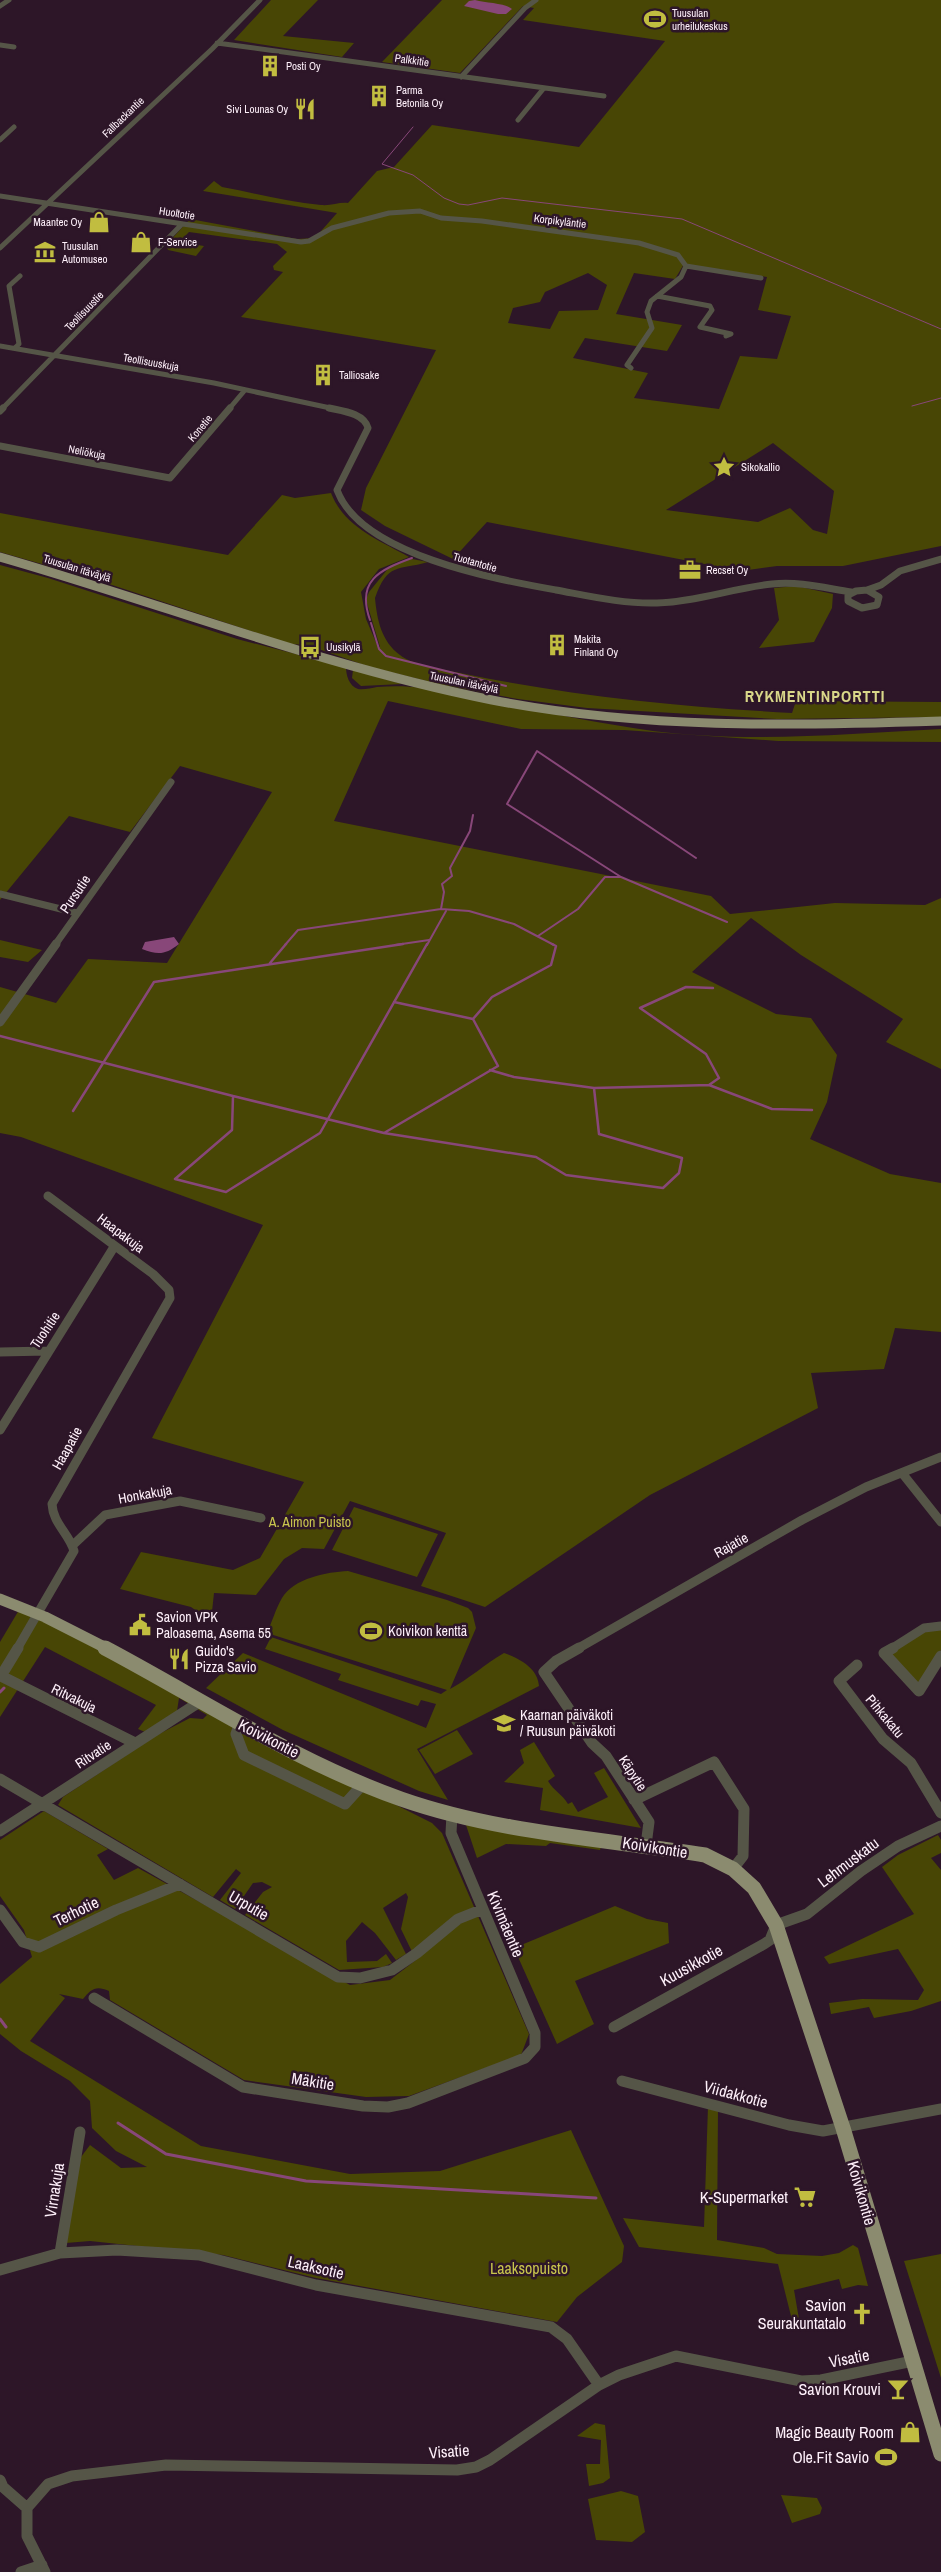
<svg xmlns="http://www.w3.org/2000/svg" width="941" height="2572" viewBox="0 0 941 2572" font-family="'Archivo Narrow',sans-serif">
  <rect width="100%" height="100%" fill="#2d1628"/>
  <path fill="#484605" fill-rule="evenodd" d="M 271,0 L 318,0 L 283,36 L 354,43 L 342,57 L 234,40 Z
    M 442,0 L 941,0 L 941,546 L 843,566 L 777,566 L 741,571 L 487,522 L 453,559 L 385,526 L 361,510 L 366,488 L 436,350 L 241,317 L 283,272 L 274,270 L 273,266 L 287,252 L 277,244 L 189,232 L 179,242 L 204,246 L 196,256 L 168,250 L 166,245 L 190,219 L 297,239 L 315,238 L 337,213 L 203,191 L 214,181 L 222,187 C 255,193 288,202 321,205 C 331,206 339,202 348,203 L 377,171 L 394,167 L 432,125 L 579,147 L 665,41 L 523,20 L 534,8 L 523,6 L 460,73 L 382,62 ZM 684,264 L 767,277 L 758,310 L 791,316 L 777,359 L 740,356 L 719,409 L 634,398 L 648,373 L 573,358 L 585,338 L 667,351 L 682,325 L 616,314 L 634,273 L 675,279 ZM 588,273 L 607,285 L 598,310 L 559,311 L 550,329 L 508,323 L 513,308 L 540,302 L 545,292 ZM 773,443 L 834,491 L 827,534 L 813,530 L 790,508 L 758,522 L 666,510 Z
    M 331,493 C 344,527 379,540 409,557 L 379,569 L 361,592 L 366,619 L 378,647 L 380,647 L 366,600 L 369,592 L 391,565 L 412,559 L 428,562 C 397,571 388,562 375,598 C 377,619 381,641 400,655 C 413,666 447,670 465,674 C 573,696 682,707 792,713 L 796,701 L 941,702 L 941,717 L 777,719 L 587,708 L 518,699 L 443,685 L 370,667 L 307,645 L 290,644 L 94,579 L 0,552 L 0,513 L 228,555 L 282,495 L 295,498 Z
    M 0,565 L 48,578 L 237,639 L 346,667 C 346,675 349,686 358,689 C 363,690 372,688 377,687 C 392,686 408,686 422,688 C 499,702 575,720 653,731 C 748,743 846,734 941,729 L 941,742 L 778,741 L 624,730 L 521,729 L 388,701 L 334,821 L 711,896 L 730,914 L 835,903 L 925,905 L 941,898 L 941,1069 L 886,1042 L 903,1019 L 801,955 L 751,918 L 692,972 L 776,1014 L 811,1018 L 837,1055 L 827,1102 L 810,1139 L 890,1174 L 941,1183 L 941,1332 L 895,1328 L 884,1369 L 811,1373 L 818,1408 L 650,1495 L 485,1607 L 421,1586 L 446,1533 L 350,1501 L 324,1549 L 302,1548 L 284,1559 L 256,1595 L 214,1593 L 211,1621 L 191,1607 L 120,1589 L 141,1552 L 233,1570 L 260,1558 L 304,1482 L 152,1438 L 263,1225 L 21,1137 L 0,1133 L 0,987 L 56,1003 L 88,959 L 167,963 L 272,792 L 180,766 L 130,832 L 69,816 L 0,900 Z
    M 796,586 L 833,594 L 832,608 L 814,642 L 759,648 L 779,620 L 774,588 Z
    M 353,670 L 402,684 L 361,686 L 352,678 Z
    M 0,940 L 42,950 L 28,962 L 0,957 Z
    M 354,1507 L 438,1534 L 417,1577 L 332,1550 Z
    M 348,1571 L 447,1600 L 468,1608 L 472,1612 L 476,1628 L 450,1689 C 469,1679 485,1664 504,1653 C 519,1658 538,1668 539,1686 L 417,1749 L 448,1800 L 419,1791 L 283,1730 L 206,1688 L 243,1653 L 426,1728 L 436,1704 L 421,1700 L 418,1706 L 338,1680 L 341,1674 L 265,1649 L 271,1637 L 441,1694 L 447,1690 L 267,1633 C 272,1622 276,1608 282,1598 C 294,1578 327,1572 348,1571 Z
    M 19,1610 L 34,1614 L 209,1711 L 432,1823 L 442,1833 L 529,2034 L 521,2055 L 409,2096 L 366,2097 L 244,2080 L 110,2000 L 109,1991 C 96,1985 91,1989 83,1999 L 59,1994 L 65,1998 L 30,2041 L 201,2146 L 350,2174 L 440,2171 L 571,2130 L 624,2246 L 622,2262 L 577,2297 L 557,2322 L 316,2278 L 223,2255 L 90,2241 L 66,2243 L 78,2161 L 90,2145 L 121,2168 L 147,2167 L 116,2151 L 92,2128 L 90,2101 L 70,2081 L 21,2051 L 0,2034 L 0,1984 L 32,1957 L 24,1930 L 0,1896 L 0,1840 L 44,1811 L 108,1849 L 97,1855 L 114,1880 L 138,1868 L 350,1985 L 390,1980 L 416,1960 L 401,1929 L 408,1897 L 406,1893 L 383,1908 L 406,1954 L 396,1960 L 375,1933 L 362,1922 L 346,1941 L 347,1962 L 377,1961 L 386,1954 L 392,1963 L 383,1967 L 339,1970 L 245,1915 L 263,1892 L 272,1887 L 262,1882 L 253,1883 L 235,1909 L 220,1900 L 241,1873 L 236,1869 L 213,1897 L 58,1805 L 63,1797 L 157,1735 L 190,1718 L 203,1719 L 207,1715 L 179,1698 L 177,1711 L 145,1732 L 138,1729 L 156,1705 L 45,1647 L 0,1717 L 0,1642 Z
    M 941,1629 L 941,1650 L 919,1685 L 888,1653 L 925,1630 Z
    M 457,1730 L 473,1754 L 435,1774 L 419,1750 Z
    M 534,1742 L 555,1776 L 548,1781 C 554,1791 562,1794 568,1804 L 572,1802 L 578,1812 L 608,1797 L 594,1773 L 604,1768 L 641,1828 L 540,1810 L 543,1788 L 504,1782 L 524,1763 L 520,1750 Z
    M 466,1825 L 602,1844 L 600,1850 L 550,1843 L 546,1846 L 506,1844 L 477,1858 Z
    M 938,1835 L 941,1840 L 941,1853 L 931,1858 L 941,1870 L 941,2001 L 911,2011 L 874,2018 L 869,2007 L 831,2014 L 829,2003 L 862,1999 L 918,2000 L 924,1990 L 898,1949 L 829,1964 L 824,1957 L 914,1914 L 882,1867 L 898,1855 Z
    M 615,1906 L 647,1919 L 668,1923 L 669,1943 L 575,1981 L 594,2024 L 557,2044 L 514,1948 Z
    M 708,2106 L 718,2109 L 717,2240 L 764,2248 L 777,2254 L 822,2256 L 839,2253 L 853,2245 L 858,2248 L 868,2286 L 858,2285 L 842,2289 L 839,2279 L 794,2290 L 800,2325 L 793,2324 L 778,2264 L 639,2247 L 623,2218 L 704,2227 Z
    M 941,2254 L 941,2378 L 904,2261 Z
    M 595,2423 L 605,2425 L 610,2478 L 603,2483 L 589,2486 L 586,2464 L 600,2464 L 601,2440 L 577,2436 Z
    M 621,2491 L 638,2496 L 645,2532 L 632,2542 L 596,2540 L 588,2499 Z
    M 781,2495 L 817,2498 L 822,2508 L 820,2514 L 792,2523 Z"/>
  <path fill="#884779" d="M 475,0 C 486,3 505,3 512,9 L 506,14 L 498,14 L 464,6 L 469,1 Z
    M 174,937 L 179,944 C 165,955 158,955 142,949 L 145,942 Z"/>
  <g fill="none" stroke-linecap="round" stroke-linejoin="round">
    <path stroke="#884779" stroke-width="1" d="M 413,127 L 382,164 L 413,175 L 444,198 L 459,204 L 468,205 L 502,198 L 682,219 L 941,329
      M 912,406 L 941,398"/>
    <path stroke="#884779" stroke-width="2" d="M 370,620 C 356,581 379,570 412,558
      M 371,623 L 379,649 L 386,656 L 506,686
      M 696,858 L 537,751 L 507,804 L 621,877 L 727,922
      M 441,909 L 444,892 L 442,884 L 452,876 L 450,868 L 470,831 L 473,815
      M 538,936 L 578,909 L 605,877 L 620,877
      M 285,945 L 298,930 L 441,909 L 469,911 L 514,924 L 554,945
      M 395,945 L 429,940
      M 427,945 L 446,911"/>
    <path stroke="#884779" stroke-width="2.5" d="M 270,963 L 286,944
      M 473,1019 L 492,997 L 551,965 L 556,946 L 552,944
      M 0,1036 L 233,1096 L 232,1130 L 175,1179 L 226,1192 L 320,1133 L 427,944
      M 490,1070 L 514,1077 L 594,1088 L 709,1085 L 772,1109 L 812,1110
      M 709,1085 L 719,1078 L 706,1054 L 640,1008 L 686,987 L 713,988
      M 233,1096 L 384,1133 L 536,1157 L 566,1175 L 663,1188 L 679,1173 L 682,1158 L 599,1134 L 594,1088
      M 73,1111 L 154,982 L 403,944
      M 384,1133 L 498,1066 L 473,1019 L 394,1002"/>
    <path stroke="#884779" stroke-width="3" d="M 0,1692 L 4,1688
      M 0,2019 L 6,2027
      M 118,2123 L 166,2154 L 306,2181 L 596,2198"/>
    <path stroke="#555547" stroke-width="5" d="M 0,6 L 9,0
      M 217,43 L 604,96
      M 0,45 L 14,47
      M 461,77 L 525,8 L 536,0
      M 518,120 L 544,88
      M 0,140 L 14,127
      M 0,196 L 301,242 L 309,241 L 332,228 L 389,213 L 420,211 L 441,218 L 482,221 L 639,243 L 678,255 L 686,266 L 681,277 L 651,301 L 647,312 L 652,328 L 627,365 L 631,368
      M 0,248 L 212,49 L 260,0
      M 686,266 L 761,278
      M 657,296 L 710,306 L 712,310 L 700,327 L 731,334 L 726,336
      M 0,346 L 214,383 L 335,409
      M 15,348 L 19,344 L 9,286 L 20,276
      M 2,409 L 182,224
      M 229,409 L 245,390"/>
    <path stroke="#555547" stroke-width="7" d="M 329,408 C 342,411 364,413 368,428 L 337,490 C 361,555 495,579 556,590 C 589,596 623,604 657,603 C 696,602 733,588 772,584 C 799,581 825,588 851,592
      M 0,411 L 3,408
      M 0,446 L 170,478 L 230,408
      M 867,590 L 881,585 L 900,571 L 941,559
      M 867,590 L 879,597 L 877,605 L 862,608 L 848,601 L 848,595 L 856,591 Z
      M 0,894 L 77,913
      M 55,945 L 171,782"/>
    <path stroke="#555547" stroke-width="9" d="M 0,1022 L 56,944
      M 0,1352 L 47,1351
      M 0,1430 L 114,1247
      M 902,1473 L 941,1522
      M 73,1545 L 105,1515 L 180,1501 L 261,1518
      M 17,1649 L 74,1551 C 69,1533 53,1524 52,1504 L 170,1298 L 169,1290 L 153,1274 L 48,1196
      M 577,1649 L 802,1520 L 866,1487 L 941,1457
      M 891,1649 L 924,1628 L 941,1626"/>
    <path stroke="#555547" stroke-width="11" d="M 18,1648 L 1,1676 L 135,1743
      M 579,1648 L 556,1661 L 544,1672 L 592,1743 L 606,1756 L 649,1822 L 646,1845
      M 893,1648 L 884,1653 L 919,1691 L 941,1656
      M 857,1665 L 839,1681 L 883,1739 L 911,1763 L 941,1813
      M 240,1723 L 236,1734 L 244,1755 L 345,1804 L 363,1784
      M 0,1779 L 338,1977 L 360,1978 L 392,1970 L 417,1953 L 458,1919 L 483,1909
      M 634,1800 L 714,1762 L 744,1809 L 743,1856 L 733,1869
      M 0,1831 L 201,1701
      M 0,1910 L 23,1942 L 39,1947 L 116,1910 L 180,1884
      M 94,1998 L 243,2087 L 363,2106 L 388,2107 L 408,2103 L 525,2058 L 535,2047 L 535,2033 L 451,1833 L 452,1814
      M 614,2027 L 764,1944 L 770,1940 L 776,1925 L 807,1914 L 861,1871 L 898,1846 L 941,1826
      M 622,2081 L 789,2125 L 823,2131 L 941,2109
      M 60,2253 L 80,2132
      M 0,2270 L 60,2253 L 117,2250 L 199,2255 L 316,2285 L 551,2327 L 567,2339 L 599,2385
      M 0,2480 L 3,2487 L 27,2508
      M 27,2508 L 48,2484 L 72,2476 L 166,2465 L 457,2470 L 476,2467 L 490,2460 L 599,2385 L 619,2375 L 676,2356 L 801,2381 L 821,2380 L 913,2361
      M 27,2508 L 27,2536 L 45,2572
      M 21,2572 L 42,2565"/>
    <path stroke="#8b8b6f" stroke-width="9" d="M 0,557 C 164,604 325,667 492,700 C 640,729 791,726 941,721"/>
    <path stroke="#8b8b6f" stroke-width="11" d="M 0,1599 L 45,1617 L 108,1649"/>
    <path stroke="#8b8b6f" stroke-width="15" d="M 105,1648 C 203,1700 296,1762 401,1799 C 498,1833 604,1839 705,1855 L 733,1869 L 754,1888 L 776,1925 L 843,2128 L 941,2454"/>
  </g>
  <defs>
    <g id="stadium-bare" transform="scale(1.725)"><path d="M0-5a6.5 5 0 1 0 0 10a6.5 5 0 1 0 0-10ZM-3.5-1.8h7v3.6h-7Z" fill="#c1bd40" stroke="#2d1628" stroke-width="2.5" paint-order="stroke"/></g>
    <g id="building-bare" transform="scale(1.725)"><path d="M-4-6H4V6H1V3H-1V6H-4ZM-2.5-4.3h1.7v1.8h-1.7ZM.8-4.3h1.7v1.8H.8ZM-2.5-1h1.7V.8h-1.7ZM.8-1h1.7V.8H.8Z" fill="#c1bd40" stroke="#2d1628" stroke-width="2.5" paint-order="stroke"/></g>
    <g id="restaurant-bare" transform="scale(1.725)"><path d="M-5-6h1v4h1v-4h1v4h1v-4h1v5L-1.5 .5V6h-2V.5L-5-1ZM5-6V6H3V1.5H1.5Q1.5-4 5-6Z" fill="#c1bd40" stroke="#2d1628" stroke-width="2.5" paint-order="stroke"/></g>
    <g id="shop-bare" transform="scale(1.725)"><path d="M-5-2.5h2.3a2.7 3.5 0 0 1 5.4 0H5L5.5 6h-11ZM-1.5-2.5h3a1.5 2.3 0 0 0-3 0Z" fill="#c1bd40" stroke="#2d1628" stroke-width="2.5" paint-order="stroke"/></g>
    <g id="museum-bare" transform="scale(1.725)"><path d="M0-6L6-3V-2H-6V-3ZM-5-1h2V3h-2ZM-1-1h2V3h-2ZM3-1h2V3H3ZM-6 4H6V6H-6Z" fill="#c1bd40" stroke="#2d1628" stroke-width="2.5" paint-order="stroke"/></g>
    <g id="sight-bare" transform="scale(1.725)"><path d="M0-6L1.8-2.2L6-1.7L2.9 1.2L3.7 5.4L0 3.3L-3.7 5.4L-2.9 1.2L-6-1.7L-1.8-2.2Z" fill="#c1bd40" stroke="#2d1628" stroke-width="2.5" paint-order="stroke"/></g>
    <g id="office-bare" transform="scale(1.725)"><path d="M-6-3h4V-5.5h4V-3h4V5H-6ZM-1-4.5V-3h2v-1.5ZM-6 0V1H6V0Z" fill="#c1bd40" stroke="#2d1628" stroke-width="2.5" paint-order="stroke"/></g>
    <g id="bus-bare" transform="scale(1.725)"><path d="M-5-6H5V4H4V6H2V4H-2V6H-4V4H-5ZM-3.5-4V0h7V-4ZM-3.5 1.2v1.5H-2V1.2ZM2 1.2v1.5H3.5V1.2Z" fill="#c1bd40" stroke="#2d1628" stroke-width="2.5" paint-order="stroke"/></g>
    <g id="civic-bare" transform="scale(1.725)"><path d="M-.6-6.5H3V-4.5H.6V-3L4-1V1h2V6H-6V1h2V-1L-.6-3ZM-1.2 2.5V6h2.4V2.5Z" fill="#c1bd40" stroke="#2d1628" stroke-width="2.5" paint-order="stroke"/></g>
    <g id="school-bare" transform="scale(1.725)"><path d="M0-5L7-2L0 1L-7-2ZM-4 1L0 2.5L4 1V4Q0 6-4 4Z" fill="#c1bd40" stroke="#2d1628" stroke-width="2.5" paint-order="stroke"/></g>
    <g id="supermarket-bare" transform="scale(1.725)"><path d="M-6-5.5h2.5l.6 2H6L4.5 2H-2.5L-4.4-4H-6ZM-1.5 3.2a1.3 1.3 0 1 0 .1 0ZM3 3.2a1.3 1.3 0 1 0 .1 0Z" fill="#c1bd40" stroke="#2d1628" stroke-width="2.5" paint-order="stroke"/></g>
    <g id="church-bare" transform="scale(1.725)"><path d="M-1.2-6h2.4v3.5h3.3v2.4h-3.3V6h-2.4V-.1h-3.3v-2.4h3.3Z" fill="#c1bd40" stroke="#2d1628" stroke-width="2.5" paint-order="stroke"/></g>
    <g id="bar-bare" transform="scale(1.725)"><path d="M-6-5H6L.8 .8V4.5H3.5V6h-7V4.5H-.8V.8Z" fill="#c1bd40" stroke="#2d1628" stroke-width="2.5" paint-order="stroke"/></g>
  </defs>
  <g fill-rule="evenodd">
    <use href="#stadium-bare" x="655" y="19"/>
    <use href="#building-bare" x="270" y="66"/>
    <use href="#building-bare" x="379" y="96"/>
    <use href="#restaurant-bare" x="305" y="109"/>
    <use href="#shop-bare" x="99" y="222"/>
    <use href="#shop-bare" x="141" y="242"/>
    <use href="#museum-bare" x="45" y="252"/>
    <use href="#building-bare" x="323" y="375"/>
    <use href="#sight-bare" x="724" y="467"/>
    <use href="#office-bare" x="690" y="570"/>
    <use href="#building-bare" x="557" y="645"/>
    <use href="#bus-bare" x="310" y="647"/>
    <use href="#civic-bare" x="140" y="1625"/>
    <use href="#stadium-bare" x="371" y="1631"/>
    <use href="#restaurant-bare" x="179" y="1659"/>
    <use href="#school-bare" x="504" y="1723"/>
    <use href="#supermarket-bare" x="805" y="2197"/>
    <use href="#church-bare" x="862" y="2314"/>
    <use href="#bar-bare" x="898" y="2389"/>
    <use href="#shop-bare" x="910" y="2432"/>
    <use href="#stadium-bare" x="886" y="2457"/>
  </g>
  <g text-anchor="middle" dominant-baseline="central" stroke-width="5" stroke-linejoin="round" paint-order="stroke">
    <g font-size="11" fill="#fef0fa" stroke="#2d1628" text-anchor="start">
      <text x="672" y="13">Tuusulan<tspan x="672" dy="13">urheilukeskus</tspan></text>
      <text x="286" y="66">Posti Oy</text>
      <text x="396" y="90">Parma<tspan x="396" dy="13">Betonila Oy</tspan></text>
      <text x="288" y="109" text-anchor="end">Sivi Lounas Oy</text>
      <text x="82" y="222" text-anchor="end">Maantec Oy</text>
      <text x="158" y="242">F-Service</text>
      <text x="62" y="246">Tuusulan<tspan x="62" dy="13">Automuseo</tspan></text>
      <text x="339" y="375">Talliosake</text>
      <text x="741" y="467">Sikokallio</text>
      <text x="706" y="570">Recset Oy</text>
      <text x="574" y="639">Makita<tspan x="574" dy="13">Finland Oy</tspan></text>
      <text x="326" y="647">Uusikylä</text>
    </g>
    <g font-size="11" fill="#fef0fa" stroke="#2d1628">
      <text transform="translate(412 60) rotate(8)">Palkkitie</text>
      <text transform="translate(123 117) rotate(-44)">Fallbackantie</text>
      <text transform="translate(177 213) rotate(9)">Huoltotie</text>
      <text transform="translate(560 221) rotate(7)">Korpikyläntie</text>
      <text transform="translate(84 311) rotate(-46)">Teollisuustie</text>
      <text transform="translate(151 362) rotate(10)">Teollisuuskuja</text>
      <text transform="translate(200 428) rotate(-50)">Konetie</text>
      <text transform="translate(87 452) rotate(11)">Neliökuja</text>
      <text transform="translate(475 562) rotate(16)">Tuotantotie</text>
      <text transform="translate(77 568) rotate(17)">Tuusulan itäväylä</text>
      <text transform="translate(464 682) rotate(12)">Tuusulan itäväylä</text>
    </g>
    <g font-size="14" fill="#fef0fa" stroke="#2d1628">
      <text transform="translate(75 894) rotate(-56)">Pursutie</text>
      <text transform="translate(121 1233) rotate(37)">Haapakuja</text>
      <text transform="translate(45 1330) rotate(-56)">Tuohitie</text>
      <text transform="translate(67 1448) rotate(-61)">Haapatie</text>
      <text transform="translate(145 1494) rotate(-10)">Honkakuja</text>
      <text transform="translate(731 1545) rotate(-29)">Rajatie</text>
      <text transform="translate(74 1698) rotate(26)">Ritvakuja</text>
      <text transform="translate(885 1716) rotate(50)">Pihkakatu</text>
      <text transform="translate(93 1754) rotate(-33)">Ritvatie</text>
      <text transform="translate(633 1773) rotate(57)">Käpytie</text>
    </g>
    <g font-size="14" fill="#c8c54d" stroke="#2d1628">
      <text x="310" y="1522">A. Aimon Puisto</text>
    </g>
    <g font-size="14" fill="#fef0fa" stroke="#2d1628" text-anchor="start">
      <text x="156" y="1617">Savion VPK<tspan x="156" dy="16">Paloasema, Asema 55</tspan></text>
      <text x="388" y="1631">Koivikon kenttä</text>
      <text x="195" y="1651">Guido's<tspan x="195" dy="16">Pizza Savio</tspan></text>
      <text x="520" y="1715">Kaarnan päiväkoti<tspan x="520" dy="16">/ Ruusun päiväkoti</tspan></text>
    </g>
    <g font-size="16" font-weight="bold" letter-spacing="1" fill="#d9d789" stroke="#2d1628">
      <text x="815" y="696">RYKMENTINPORTTI</text>
    </g>
    <g font-size="16" fill="#fef0fa" stroke="#2d1628">
      <text transform="translate(269 1738) rotate(27)">Koivikontie</text>
      <text transform="translate(655 1847) rotate(9)">Koivikontie</text>
      <text transform="translate(848 1862) rotate(-37)">Lehmuskatu</text>
      <text transform="translate(249 1905) rotate(30)">Urputie</text>
      <text transform="translate(76 1911) rotate(-26)">Terhotie</text>
      <text transform="translate(506 1924) rotate(67)">Kivimäentie</text>
      <text transform="translate(691 1965) rotate(-29)">Kuusikkotie</text>
      <text transform="translate(313 2081) rotate(9)">Mäkitie</text>
      <text transform="translate(736 2094) rotate(15)">Viidakkotie</text>
      <text transform="translate(54 2190) rotate(-81)">Virnakuja</text>
      <text transform="translate(862 2193) rotate(74)">Koivikontie</text>
      <text transform="translate(316 2267) rotate(13)">Laaksotie</text>
      <text transform="translate(849 2358) rotate(-11)">Visatie</text>
      <text transform="translate(449 2451) rotate(-4)">Visatie</text>
    </g>
    <g font-size="16" fill="#fef0fa" stroke="#2d1628" text-anchor="end">
      <text x="788" y="2197">K-Supermarket</text>
      <text x="846" y="2305">Savion<tspan x="846" dy="18">Seurakuntatalo</tspan></text>
      <text x="881" y="2389">Savion Krouvi</text>
      <text x="894" y="2432">Magic Beauty Room</text>
      <text x="869" y="2457">Ole.Fit Savio</text>
    </g>
    <g font-size="16" fill="#c8c54d" stroke="#2d1628">
      <text x="529" y="2268">Laaksopuisto</text>
    </g>
  </g>
</svg>
